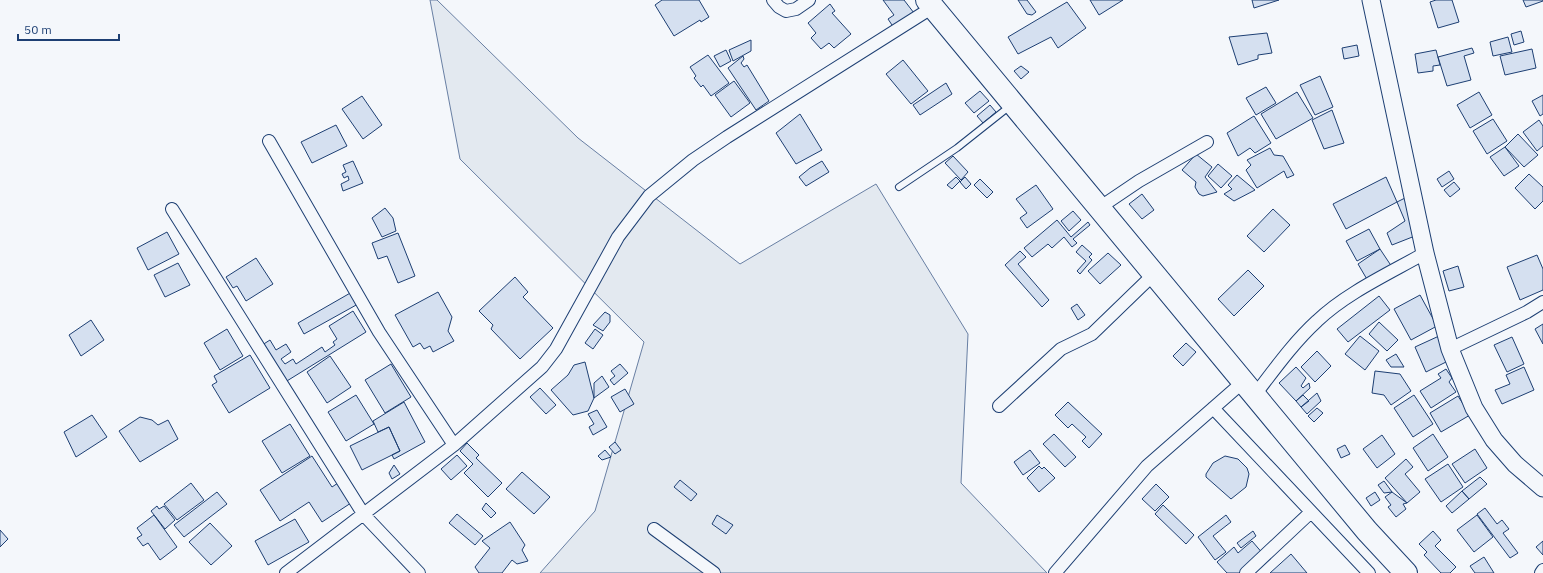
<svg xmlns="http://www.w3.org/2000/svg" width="1543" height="573" viewBox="0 0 1543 573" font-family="'IBM Plex Sans',sans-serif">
  <rect width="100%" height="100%" fill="#f4f7fb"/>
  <path fill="#e3e9f0" stroke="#687fa3" d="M 430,0 L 437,0 L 578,138 L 740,264 L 876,184 L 968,334 L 961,483 L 1047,573 L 540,573 L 595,511 L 644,342 L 460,159 Z"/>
  <path fill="#d5e0f0" stroke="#1d3f73" d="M 662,0 L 699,0 L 709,17 L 701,22 L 700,20 L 674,36 L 655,5 Z
    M 883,0 L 904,0 L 914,13 L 894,28 L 888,19 L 894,15 Z
    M 1018,0 L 1027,0 L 1036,12 L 1032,15 L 1027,14 Z
    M 1090,0 L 1123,0 L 1099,15 Z
    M 1252,0 L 1279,0 L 1254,8 Z
    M 1436,0 L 1452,0 L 1459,22 L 1438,28 L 1430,2 Z
    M 1523,0 L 1543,0 L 1543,1 L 1526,7 Z
    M 1067,2 L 1086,28 L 1058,48 L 1051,37 L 1018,54 L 1008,37 Z
    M 830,4 L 835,11 L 832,13 L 851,34 L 834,48 L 829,43 L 821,49 L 811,38 L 816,33 L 808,23 Z
    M 1521,31 L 1524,42 L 1514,45 L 1511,34 Z
    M 1267,33 L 1272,53 L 1258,55 L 1258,59 L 1238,65 L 1229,37 Z
    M 1508,37 L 1512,52 L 1493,56 L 1490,42 Z
    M 751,40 L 751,51 L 733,61 L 729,50 Z
    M 1357,45 L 1359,56 L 1344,59 L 1342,48 Z
    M 1472,48 L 1474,53 L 1464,56 L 1471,80 L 1447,86 L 1438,57 Z
    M 1532,49 L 1536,68 L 1505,75 L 1500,56 Z
    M 726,50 L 731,61 L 720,67 L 714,56 Z
    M 1436,50 L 1440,65 L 1433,66 L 1433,71 L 1418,73 L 1415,54 Z
    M 708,55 L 729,83 L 711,96 L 703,85 L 701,87 L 694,78 L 696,76 L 690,67 Z
    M 743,56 L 744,59 L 741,63 L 744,67 L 747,65 L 769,101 L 756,110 L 728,68 Z
    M 903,60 L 928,91 L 911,104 L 886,74 Z
    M 1021,66 L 1029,72 L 1021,79 L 1014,71 Z
    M 1320,76 L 1333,107 L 1315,115 L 1300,85 Z
    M 734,81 L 750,103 L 731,117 L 715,95 Z
    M 946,83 L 952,94 L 920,115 L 913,105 Z
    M 1266,87 L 1276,103 L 1256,115 L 1246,98 Z
    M 980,91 L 989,101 L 974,113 L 965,103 Z
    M 1297,92 L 1313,118 L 1276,139 L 1261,114 Z
    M 1479,92 L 1492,115 L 1470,128 L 1457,105 Z
    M 1543,95 L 1543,114 L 1540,116 L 1532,101 Z
    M 362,96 L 382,125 L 363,139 L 342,109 Z
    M 990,105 L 996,112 L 983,123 L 977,116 Z
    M 1332,110 L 1344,143 L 1324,149 L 1312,120 Z
    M 800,114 L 822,150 L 796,164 L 776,133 Z
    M 1254,116 L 1271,143 L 1255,153 L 1250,148 L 1238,156 L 1227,133 Z
    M 1493,119 L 1507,141 L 1487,154 L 1473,131 Z
    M 1539,120 L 1543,126 L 1543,146 L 1537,151 L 1523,132 Z
    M 336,125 L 347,146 L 312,163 L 301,142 Z
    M 1518,134 L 1538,155 L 1524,167 L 1505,147 Z
    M 1505,147 L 1519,166 L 1504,176 L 1490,157 Z
    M 1270,148 L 1274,155 L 1283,156 L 1294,175 L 1287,178 L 1284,171 L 1257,188 L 1246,170 L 1251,165 L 1247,160 Z
    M 1196,154 L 1212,167 L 1205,177 L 1217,192 L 1203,196 L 1199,194 L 1195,187 L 1196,182 L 1182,170 Z
    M 953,156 L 968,172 L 961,180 L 945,163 Z
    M 353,161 L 363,183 L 343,191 L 341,184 L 349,180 L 348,176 L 344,178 L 342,174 L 346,172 L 343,165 Z
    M 822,161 L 829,172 L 806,186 L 799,177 L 810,168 Z
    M 1218,164 L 1232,176 L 1221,188 L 1208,176 Z
    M 1449,171 L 1454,179 L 1442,187 L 1437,179 Z
    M 1529,174 L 1543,187 L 1543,201 L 1535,209 L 1515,188 Z
    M 1237,175 L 1255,190 L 1234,201 L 1224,194 L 1232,189 L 1228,185 Z
    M 956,177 L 960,181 L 952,189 L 947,185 Z
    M 965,177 L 971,184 L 966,189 L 960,182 Z
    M 1386,177 L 1397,202 L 1346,229 L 1333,204 Z
    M 980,179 L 993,192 L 987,198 L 974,185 Z
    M 1454,182 L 1460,189 L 1450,197 L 1444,190 Z
    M 1036,185 L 1053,209 L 1027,228 L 1020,218 L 1027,213 L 1016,199 Z
    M 1142,194 L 1154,210 L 1142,219 L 1129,204 Z
    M 1405,198 L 1420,234 L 1392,245 L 1387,233 L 1405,221 L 1397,202 Z
    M 385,208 L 393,218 L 396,231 L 382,237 L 372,218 Z
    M 1273,209 L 1290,225 L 1264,252 L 1247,236 Z
    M 1073,211 L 1081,220 L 1069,231 L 1061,221 Z
    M 1057,220 L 1071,237 L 1088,222 L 1090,225 L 1073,239 L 1077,243 L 1072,247 L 1064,237 L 1052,248 L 1048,244 L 1032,257 L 1024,248 Z
    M 1369,229 L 1380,249 L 1357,261 L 1346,241 Z
    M 167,232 L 179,254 L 148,270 L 137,248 Z
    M 398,233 L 415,276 L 398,283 L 387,256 L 378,259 L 372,243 Z
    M 1082,245 L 1092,254 L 1089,257 L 1092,260 L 1080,274 L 1077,271 L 1086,261 L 1076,252 Z
    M 1380,249 L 1392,267 L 1368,281 L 1358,264 Z
    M 1020,251 L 1026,257 L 1018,264 L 1049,300 L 1042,307 L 1005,265 Z
    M 1108,253 L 1121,265 L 1100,284 L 1088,271 Z
    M 1537,255 L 1543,269 L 1543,290 L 1520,300 L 1507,267 Z
    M 256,258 L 273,284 L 246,301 L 237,286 L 233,288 L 226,277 Z
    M 178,263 L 190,285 L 165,297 L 154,275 Z
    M 1458,266 L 1464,287 L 1449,291 L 1443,271 Z
    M 1248,270 L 1264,286 L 1234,316 L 1218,299 Z
    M 515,277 L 528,292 L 523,297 L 553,328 L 520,359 L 491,329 L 493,325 L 479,311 Z
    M 352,292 L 358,304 L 304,334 L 298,323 Z
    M 438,292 L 452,317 L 448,331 L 454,341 L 433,352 L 430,346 L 424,349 L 420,343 L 413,347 L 395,315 Z
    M 1420,295 L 1437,326 L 1411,340 L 1394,309 Z
    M 1379,296 L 1390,310 L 1348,342 L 1337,329 Z
    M 1077,304 L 1085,315 L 1078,320 L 1071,308 Z
    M 353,311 L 366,332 L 282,384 L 259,347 L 270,340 L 276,350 L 286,344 L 291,352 L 281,359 L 285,364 L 293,359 L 296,364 L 322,347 L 325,352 L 335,345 L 333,342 L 337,339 L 329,326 Z
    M 605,312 L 610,315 L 610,322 L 603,331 L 593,325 Z
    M 91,320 L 104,340 L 81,356 L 69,335 Z
    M 1379,322 L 1398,340 L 1387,351 L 1369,334 Z
    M 1543,324 L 1543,344 L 1535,329 Z
    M 227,329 L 243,356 L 220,370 L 204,343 Z
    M 595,329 L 603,335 L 593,349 L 585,343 Z
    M 1360,336 L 1379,351 L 1365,370 L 1345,354 Z
    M 1439,336 L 1450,360 L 1426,372 L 1415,347 Z
    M 1512,337 L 1524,364 L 1507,372 L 1494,345 Z
    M 1186,343 L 1196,352 L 1183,366 L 1173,356 Z
    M 1317,351 L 1331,366 L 1315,382 L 1301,367 Z
    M 1396,354 L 1404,367 L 1391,367 L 1386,360 Z
    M 250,355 L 270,388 L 229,413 L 212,385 L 217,382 L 214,376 Z
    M 330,356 L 351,387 L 327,403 L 307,372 Z
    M 585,362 L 594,398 L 588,411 L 573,415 L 551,390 L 568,375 L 574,365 Z
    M 391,364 L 411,397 L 385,413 L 365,380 Z
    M 620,364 L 628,373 L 614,385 L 610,380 L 615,376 L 611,371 Z
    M 1296,367 L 1306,378 L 1301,386 L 1303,388 L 1309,383 L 1310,388 L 1296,401 L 1279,383 Z
    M 1524,367 L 1534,390 L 1502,404 L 1495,390 L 1510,384 L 1506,375 Z
    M 1446,369 L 1452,378 L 1449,382 L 1456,392 L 1431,408 L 1420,391 L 1441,378 L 1438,374 Z
    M 1375,371 L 1400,374 L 1411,391 L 1391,405 L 1384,395 L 1372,393 Z
    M 602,376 L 609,387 L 594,398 L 594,383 Z
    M 540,388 L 556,405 L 546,414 L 530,397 Z
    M 625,389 L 634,404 L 620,412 L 611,397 Z
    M 1317,393 L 1321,401 L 1307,414 L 1301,407 Z
    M 356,395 L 374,424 L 346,441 L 328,412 Z
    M 1303,395 L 1309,401 L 1301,407 L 1296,401 Z
    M 1414,395 L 1433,424 L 1413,437 L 1394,408 Z
    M 1458,396 L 1470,415 L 1441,432 L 1430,413 Z
    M 404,402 L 425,442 L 394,459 L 392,455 L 400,451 L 389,427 L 378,432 L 373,421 Z
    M 1068,402 L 1102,434 L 1089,448 L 1082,441 L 1086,437 L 1072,424 L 1068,428 L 1055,415 Z
    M 1317,408 L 1323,413 L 1314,422 L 1308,416 Z
    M 597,410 L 607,427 L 593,435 L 589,427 L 594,424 L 588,414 Z
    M 92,415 L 107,437 L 76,457 L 64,432 Z
    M 140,417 L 152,420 L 158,425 L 168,420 L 178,439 L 140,462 L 119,431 Z
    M 290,424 L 310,456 L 282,473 L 262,441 Z
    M 389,427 L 400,451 L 362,470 L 350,446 Z
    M 1054,434 L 1076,457 L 1065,467 L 1043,444 Z
    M 1433,434 L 1448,457 L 1428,471 L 1413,448 Z
    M 1382,435 L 1395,454 L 1377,468 L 1363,449 Z
    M 615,442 L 621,450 L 615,454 L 609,447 Z
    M 467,443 L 479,455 L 476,458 L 502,483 L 488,497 L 464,473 L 473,464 L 460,451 Z
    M 1345,445 L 1350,454 L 1341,458 L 1337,449 Z
    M 1475,449 L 1487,468 L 1465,483 L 1452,464 Z
    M 605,450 L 611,457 L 602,460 L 598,456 Z
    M 1030,450 L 1040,463 L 1023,475 L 1014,462 Z
    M 457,455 L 467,466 L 451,480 L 441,469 Z
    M 312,456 L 332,487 L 341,481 L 354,501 L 322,522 L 309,502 L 280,521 L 260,490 Z
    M 1225,456 L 1238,459 L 1247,468 L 1249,474 L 1246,487 L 1231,499 L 1206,477 L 1206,474 L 1213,463 Z
    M 1406,459 L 1413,467 L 1405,474 L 1420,492 L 1407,503 L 1385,478 Z
    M 1448,464 L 1463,487 L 1441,502 L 1425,479 Z
    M 394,465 L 400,474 L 392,479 L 389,473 Z
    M 1039,466 L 1042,469 L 1044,467 L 1055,478 L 1039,492 L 1027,478 Z
    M 522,472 L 550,497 L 534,514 L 506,489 Z
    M 1480,477 L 1487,484 L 1469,499 L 1462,491 Z
    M 680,480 L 697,494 L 691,501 L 674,487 Z
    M 1384,481 L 1392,492 L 1384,493 L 1378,485 Z
    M 191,483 L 204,500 L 177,520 L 164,504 Z
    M 1156,484 L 1169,497 L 1155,511 L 1142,499 Z
    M 1462,491 L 1469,499 L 1452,513 L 1446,506 Z
    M 217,492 L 227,504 L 184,537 L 174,525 Z
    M 1375,492 L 1380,500 L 1371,506 L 1366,498 Z
    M 1392,492 L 1407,503 L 1403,504 L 1406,509 L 1396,517 L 1388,507 L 1391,505 L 1385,497 Z
    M 486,503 L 496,513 L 491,518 L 482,509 Z
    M 1163,505 L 1194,535 L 1186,544 L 1155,514 Z
    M 157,506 L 159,509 L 164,506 L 175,520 L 165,529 L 151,511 Z
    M 1485,508 L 1497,524 L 1502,520 L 1509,529 L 1503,533 L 1518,553 L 1510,558 L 1477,514 Z
    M 457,514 L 483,536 L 475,545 L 449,523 Z
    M 154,515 L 177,547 L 160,560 L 148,543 L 143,546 L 137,538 L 142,535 L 137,528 Z
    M 717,515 L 733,525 L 726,534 L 712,524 Z
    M 1226,515 L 1231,522 L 1213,536 L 1226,552 L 1215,560 L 1198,537 Z
    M 1477,515 L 1493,537 L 1474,552 L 1457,530 Z
    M 295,519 L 309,542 L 268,565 L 255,541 Z
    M 510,522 L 525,545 L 522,550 L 528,561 L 517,564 L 512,560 L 502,573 L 479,573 L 475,567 L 490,548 L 482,541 Z
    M 210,523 L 232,546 L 211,565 L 189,542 Z
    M 0,530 L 8,539 L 0,547 Z
    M 1253,531 L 1256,536 L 1241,548 L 1237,543 Z
    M 1433,531 L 1441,540 L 1435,546 L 1456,567 L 1450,573 L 1441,573 L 1424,555 L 1427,552 L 1419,544 Z
    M 1252,541 L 1264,555 L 1244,573 L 1227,573 L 1217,562 L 1234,547 L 1238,553 Z
    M 1543,541 L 1543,555 L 1536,547 Z
    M 1291,554 L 1307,573 L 1270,573 Z
    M 1484,557 L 1494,573 L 1475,573 L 1470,566 Z"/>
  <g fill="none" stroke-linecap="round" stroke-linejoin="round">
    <g stroke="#1d3f73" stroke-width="8">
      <path id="lane" d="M 899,187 L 957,148 L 1010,106"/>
    </g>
    <g stroke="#1d3f73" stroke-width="14">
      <path id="street" d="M 773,0 L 779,7 L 786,11 L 796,9 L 809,0
        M 269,141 L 379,332 L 454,445
        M 1099,208 L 1139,181 L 1207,142
        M 172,209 L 364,515 L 419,573
        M 1450,349 L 1527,312 L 1543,302
        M 1254,396 C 1274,370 1293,343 1317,321 C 1346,293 1390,273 1425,253
        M 999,406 L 1061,349 L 1092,334 L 1154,274
        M 1213,408 L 1369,573
        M 654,529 L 714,573
        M 286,573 L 454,445 L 542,367 L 556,349 L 618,237 L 649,196 L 693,160 L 727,137 L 933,7
        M 1055,573 L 1147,466 L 1243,382
        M 1246,573 L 1311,512
        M 1541,573 L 1543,570"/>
    </g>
    <g stroke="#1d3f73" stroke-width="19">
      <path id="secondary" d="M 1371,0 L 1425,253 L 1450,349 L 1474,408 L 1494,440 L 1515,464 L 1543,488"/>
    </g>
    <g stroke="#1d3f73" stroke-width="24">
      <path id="highway" d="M 927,0 L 1367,531 L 1406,573"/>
    </g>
    <use href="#lane" stroke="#f4f7fb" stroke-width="6"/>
    <use href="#street" stroke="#f4f7fb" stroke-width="12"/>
    <use href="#secondary" stroke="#f4f7fb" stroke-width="17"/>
    <use href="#highway" stroke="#f4f7fb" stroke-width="22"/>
  </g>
  <path d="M18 34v6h101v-6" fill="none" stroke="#1d3f73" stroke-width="2"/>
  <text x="24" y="34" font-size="12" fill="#1d3f73" stroke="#f4f7fb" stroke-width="3" paint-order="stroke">50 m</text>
</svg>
